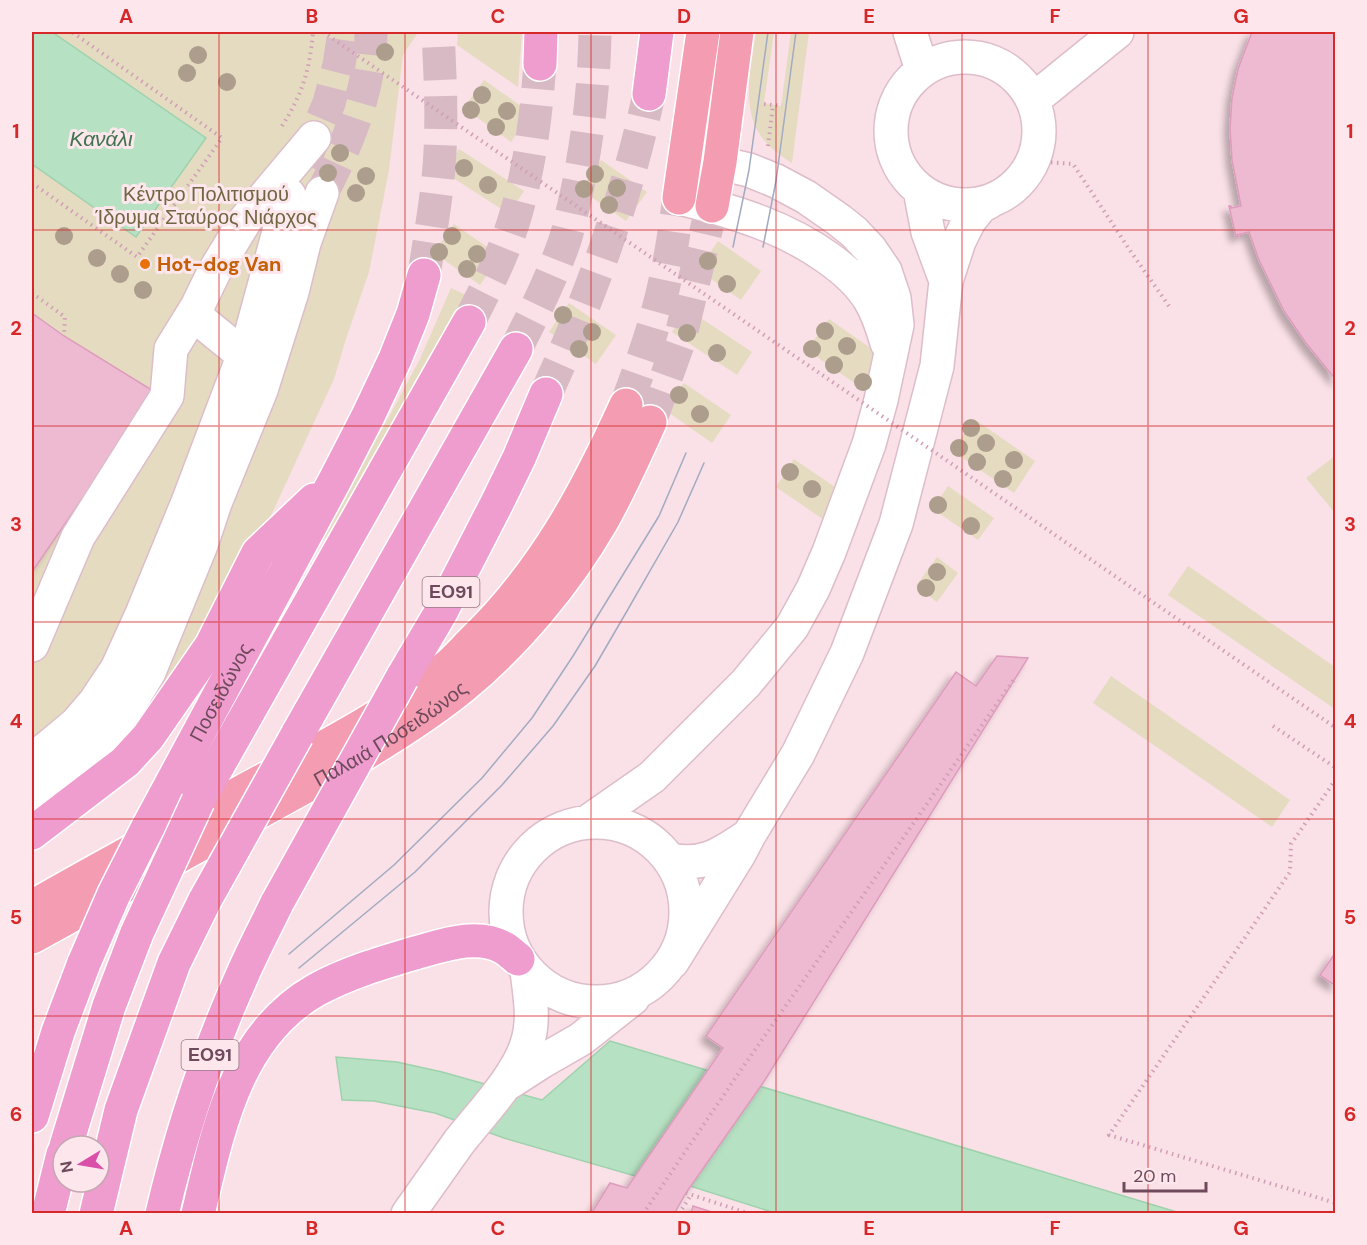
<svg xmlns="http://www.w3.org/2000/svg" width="1367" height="1245" viewBox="0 0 1367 1245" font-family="'DM Sans',sans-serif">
  <defs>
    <filter id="shadow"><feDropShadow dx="-5.5" dy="5.5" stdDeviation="3" flood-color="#0004"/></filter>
  </defs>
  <rect width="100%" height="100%" fill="#fae0e7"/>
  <path fill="#e5dbc1" d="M 32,32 L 414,32 L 417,34 L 403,55 L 389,170 L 369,272 L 346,339 L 334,379 L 274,509 L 253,552 L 210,628 L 75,821 L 32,851 Z
    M 458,32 L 522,32 L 518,87 L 457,45 Z
    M 756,32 L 774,32 L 764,103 L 781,106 L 791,32 L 809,32 L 792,163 C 781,156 768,147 761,136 C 740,107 752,64 756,32 Z
    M 484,80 L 531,113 L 511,142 L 464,108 Z
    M 459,149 L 524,191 L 509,214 L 444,172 Z
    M 601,160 L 647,192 L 626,221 L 581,190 Z
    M 454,224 L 500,256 L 480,285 L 434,253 Z
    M 718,241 L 761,271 L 741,300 L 698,270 Z
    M 451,288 L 466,295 L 439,349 L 390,435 L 324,540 L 319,539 L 346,489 L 383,428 L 420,359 Z
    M 569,303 L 616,335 L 596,364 L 549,332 Z
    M 687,309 L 752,352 L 737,375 L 672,332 Z
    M 829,319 L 892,363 L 870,394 L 807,350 Z
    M 684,383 L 731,415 L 712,443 L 665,410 Z
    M 974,419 L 1035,461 L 1014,493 L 952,451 Z
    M 1335,456 L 1335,513 L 1306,478 Z
    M 794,459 L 861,505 L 843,533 L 776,487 Z
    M 948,486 L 994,518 L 978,540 L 933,509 Z
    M 937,557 L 958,573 L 937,602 L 916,586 Z
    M 1188,566 L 1335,667 L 1335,709 L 1168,595 Z
    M 1111,676 L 1290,800 L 1272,827 L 1093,703 Z"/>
  <path fill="#b7e1c3" stroke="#9ed2ad" stroke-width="1.5" d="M 32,32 L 52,32 L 206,138 L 136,237 L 32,164 Z
    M 610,1041 L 1180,1213 L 775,1213 L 640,1170 L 635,1176 L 504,1138 L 435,1113 L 374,1101 L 342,1100 L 336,1057 L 397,1062 L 442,1072 L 542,1100 Z"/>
  <path fill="#edbad2" stroke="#de9cbc" stroke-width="1.5" filter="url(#shadow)" d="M 1252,32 L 1336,32 L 1336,380 L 1306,343 L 1284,311 L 1259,260 L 1249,232 L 1237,235 L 1238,237 L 1236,237 L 1229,206 L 1231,206 L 1231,208 L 1241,206 L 1232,160 L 1230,128 L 1232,98 L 1238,69 Z
    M 32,313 L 64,336 L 155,392 L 32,572 Z
    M 997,656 L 1028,658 L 765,1080 L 686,1193 L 674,1214 L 591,1214 L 610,1183 L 627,1188 L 723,1048 L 706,1036 L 956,672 L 976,686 Z
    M 1336,952 L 1336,986 L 1320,975 Z
    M 693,1206 L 718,1214 L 691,1214 Z"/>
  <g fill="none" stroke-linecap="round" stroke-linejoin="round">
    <path stroke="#d7bac4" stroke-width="33" stroke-dasharray="33 16" stroke-linecap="butt" d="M 303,164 L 329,103 L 339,65 L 344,32
      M 322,193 C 348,143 371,89 371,32"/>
    <path stroke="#d7bac4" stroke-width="33" stroke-dasharray="33 16" stroke-linecap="butt" d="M 626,405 C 642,363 657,320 666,276 C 672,250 675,224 679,198
      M 650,422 L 680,339 L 712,206"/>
    <path stroke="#d7bac4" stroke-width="33" stroke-dasharray="33 16" stroke-linecap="butt" d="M 424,275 C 430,234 438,193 440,152 C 442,112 440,71 438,32
      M 469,322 C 486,288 504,254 515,217 C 530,167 536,116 540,64
      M 516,349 C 534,313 552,278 565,240 C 569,228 571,216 574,204 C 587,147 594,90 595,32
      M 546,394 C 590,297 627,198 649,94"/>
    <g stroke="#ddbdca" stroke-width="36">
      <path id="minor" d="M 910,32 L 922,70
        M891 131a74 74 0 1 1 148 0a74 74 0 1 1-148 0Z
        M 1033,100 L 1117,32
        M 920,190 L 928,232 L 946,281
        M 684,199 C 735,212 785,227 828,258 C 845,270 860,283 870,300 C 878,313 883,329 887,343
        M 243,355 L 200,320 L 197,307 L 214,272 L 246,219 L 314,138
        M 32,645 L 78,537 L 167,396 L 171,349 L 197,307
        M 32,760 L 51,745 L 76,724 L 95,702 L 117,669 L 142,614 L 188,502 L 250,338 L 289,195
        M 32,795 L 69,767 L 99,741 L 125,711 L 149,672 L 201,545 L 215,503 L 261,390 L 292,292 L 304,243 L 322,193
        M 589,821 L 652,777 L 746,683 L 792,627 L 813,589 L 829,552 L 869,444 L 881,400 L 897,325 L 894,298 L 885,271 L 870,249 L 854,232 L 839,220 L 806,197 L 776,181 L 749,170 L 686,155
        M506 912a90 90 0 1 1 180 0a90 90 0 1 1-180 0Z
        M 670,860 C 704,867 721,854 748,836
        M 672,962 L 739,854 L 749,835 L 798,754 L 847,653 L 896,524 L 937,366 L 946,281 L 959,241 L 969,221 L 981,206 L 989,202
        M 510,1082 L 541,1062 L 581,1039 L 633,998
        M 408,1214 C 425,1190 442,1166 459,1142 C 480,1115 517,1077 527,1044 C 535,1020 530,996 527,971"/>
    </g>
    <g stroke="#fff" stroke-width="36">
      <g id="major">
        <path d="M 679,198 L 703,32"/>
        <path d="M 712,206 L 720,162 L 737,32"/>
        <path d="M 32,907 C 110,862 191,819 271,776 C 332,743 394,711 448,666 C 457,658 465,649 474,640 C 544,572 586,493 626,405"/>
        <path id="s1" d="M 32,937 L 359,757 C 394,736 429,714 461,688 C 517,642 566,583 602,521 C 620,489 635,455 650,422"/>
      </g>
    </g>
    <g stroke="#fff" stroke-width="36">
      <g id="highway">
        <path d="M 540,64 L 541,32"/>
        <path d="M 649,94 L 657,32"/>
        <path d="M 402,678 L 441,612 L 497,503 L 519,458 L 546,394"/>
        <path d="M 297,735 L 516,349"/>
        <path d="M 198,801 L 469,322"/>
        <path id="s2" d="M 148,827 L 335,480 L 368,416 L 395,359 L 413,314 L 424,275"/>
        <path d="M 32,833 L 125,762 L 148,737 L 211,646 L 258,553 L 314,500"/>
        <path d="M 32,1116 L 58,1032 L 84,963"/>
        <path d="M 66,1146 L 109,1006 L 137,933"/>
        <path d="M 48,1214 L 63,1154"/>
        <path d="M 96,1214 L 121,1110 L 174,963 L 205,900"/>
        <path d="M 162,1214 C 181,1133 207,1054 241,978 C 252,952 265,928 277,903"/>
        <path d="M 198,1214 C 218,1131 235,1036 316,990 C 347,973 381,963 415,953 C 441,946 477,932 504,948 C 509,951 513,955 518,959"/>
      </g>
    </g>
    <path stroke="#d19eb6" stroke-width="4" stroke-dasharray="1.5 4.5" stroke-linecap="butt" d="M 764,104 L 782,106
      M 282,126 C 302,95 310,69 313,32
      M 768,146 L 773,105
      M 1033,161 L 1073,164 L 1129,249 L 1171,309
      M 32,183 L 137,257 L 222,138 L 72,32
      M 32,293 L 65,317 L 64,336
      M 1273,726 L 1336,768
      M 1336,779 L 1291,844 L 1290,872 L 1109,1135 L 1336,1203
      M 686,1193 L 750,1214
      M 643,1214 L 736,1077 L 1015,678
      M 679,1214 L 691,1195"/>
    <use href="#minor" stroke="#fff" stroke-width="33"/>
    <use href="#major" stroke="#f49db2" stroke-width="33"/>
    <use href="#highway" stroke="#ef9cce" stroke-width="33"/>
    <path stroke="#a1abc1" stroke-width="1.5" d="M 733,247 L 749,170 L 768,32
      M 763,247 L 776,181 L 796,32
      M 289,954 L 394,865 L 482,778 L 532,718 L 573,656 L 659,516 L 686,453
      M 299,968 L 415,872 L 502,785 L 553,726 L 595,666 L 627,611 L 678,522 L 704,463"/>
    <g stroke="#fff" stroke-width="36" stroke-linecap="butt">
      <path id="highway-bridge" d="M 205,900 L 297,735
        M 277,903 L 402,678
        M 137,933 L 198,801
        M 84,963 L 114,894 L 148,827"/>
    </g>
    <path stroke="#d19eb6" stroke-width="4" stroke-dasharray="1.5 4.5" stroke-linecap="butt" d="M 323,32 L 1336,728"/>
    <use href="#highway-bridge" stroke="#ef9cce" stroke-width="33"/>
  </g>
  <g fill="#ad9d8c">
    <circle cx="385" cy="52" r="9"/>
    <circle cx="198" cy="55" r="9"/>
    <circle cx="187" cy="73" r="9"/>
    <circle cx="227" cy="82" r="9"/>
    <circle cx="482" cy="95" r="9"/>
    <circle cx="471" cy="110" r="9"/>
    <circle cx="507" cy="111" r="9"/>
    <circle cx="496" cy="127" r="9"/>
    <circle cx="340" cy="153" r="9"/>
    <circle cx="464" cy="168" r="9"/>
    <circle cx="328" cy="173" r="9"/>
    <circle cx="595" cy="174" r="9"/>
    <circle cx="366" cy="176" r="9"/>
    <circle cx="488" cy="185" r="9"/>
    <circle cx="617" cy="188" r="9"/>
    <circle cx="584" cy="189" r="9"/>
    <circle cx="356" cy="193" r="9"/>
    <circle cx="609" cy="205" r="9"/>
    <circle cx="64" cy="236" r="9"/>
    <circle cx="452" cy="236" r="9"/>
    <circle cx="439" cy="252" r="9"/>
    <circle cx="477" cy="254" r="9"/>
    <circle cx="97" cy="258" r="9"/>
    <circle cx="708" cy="261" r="9"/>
    <circle cx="467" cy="269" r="9"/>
    <circle cx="120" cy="274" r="9"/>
    <circle cx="727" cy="284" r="9"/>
    <circle cx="143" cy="290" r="9"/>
    <circle cx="563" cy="315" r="9"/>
    <circle cx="825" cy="331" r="9"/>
    <circle cx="592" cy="332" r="9"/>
    <circle cx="687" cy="333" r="9"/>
    <circle cx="847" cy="346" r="9"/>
    <circle cx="579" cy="349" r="9"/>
    <circle cx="812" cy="349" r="9"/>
    <circle cx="717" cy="353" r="9"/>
    <circle cx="834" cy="365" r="9"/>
    <circle cx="863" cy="382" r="9"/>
    <circle cx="679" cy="395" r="9"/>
    <circle cx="700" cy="414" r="9"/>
    <circle cx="971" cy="428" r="9"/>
    <circle cx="986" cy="443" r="9"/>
    <circle cx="959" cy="448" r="9"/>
    <circle cx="1014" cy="460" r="9"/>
    <circle cx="977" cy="462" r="9"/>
    <circle cx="790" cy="472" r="9"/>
    <circle cx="1003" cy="479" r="9"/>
    <circle cx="812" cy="489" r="9"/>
    <circle cx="938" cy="505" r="9"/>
    <circle cx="971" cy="526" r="9"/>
    <circle cx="937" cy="572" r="9"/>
    <circle cx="926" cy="588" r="9"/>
  </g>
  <path fill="none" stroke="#d62828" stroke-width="1.5" stroke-opacity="0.55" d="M 219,32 L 219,1214M 405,32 L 405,1214M 591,32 L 591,1214M 776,32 L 776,1214M 962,32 L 962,1214M 1148,32 L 1148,1214M 32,230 L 1336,230M 32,426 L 1336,426M 32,622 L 1336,622M 32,819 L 1336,819M 32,1016 L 1336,1016"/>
  <circle fill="#e8710a" stroke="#fde6ec" stroke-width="2" cx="145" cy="264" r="6"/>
  <g text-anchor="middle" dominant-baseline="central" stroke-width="6" stroke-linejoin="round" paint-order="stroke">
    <g fill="#fde6ec" stroke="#997987" stroke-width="1.5">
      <rect x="422.5" y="577" width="57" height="30" rx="4.5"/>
      <rect x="181.5" y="1040" width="57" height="30" rx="4.5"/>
    </g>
    <g font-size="18" font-weight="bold" fill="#6e4a5c">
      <text x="451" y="592">ΕΟ91</text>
      <text x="210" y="1055">ΕΟ91</text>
    </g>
    <g font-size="20" fill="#6e6741" stroke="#fde6ec">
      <text x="206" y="194">Κέντρο Πολιτισμού<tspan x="206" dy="23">Ίδρυμα Σταύρος Νιάρχος</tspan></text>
    </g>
    <g font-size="20" font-weight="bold" fill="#c56008" stroke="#fde6ec" text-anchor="start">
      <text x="157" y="264">Hot-dog Van</text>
    </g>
    <g font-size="20" fill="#6e4a5c" stroke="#fde6ec">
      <text stroke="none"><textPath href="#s2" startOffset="153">Ποσειδώνος</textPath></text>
      <text stroke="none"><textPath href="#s1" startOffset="412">Παλαιά Ποσειδώνος</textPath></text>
    </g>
    <g font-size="21" font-style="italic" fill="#40734f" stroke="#fde6ec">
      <text x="101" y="139">Κανάλι</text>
    </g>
  </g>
  <rect width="1367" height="1245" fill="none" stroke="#fde6ec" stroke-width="66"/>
  <g transform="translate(81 1164) rotate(259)"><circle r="28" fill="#fde6ec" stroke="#c4a8b2" stroke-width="1.5"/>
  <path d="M0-4.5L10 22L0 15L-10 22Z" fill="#da4fa8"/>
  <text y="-9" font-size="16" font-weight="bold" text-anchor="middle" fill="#6e4a5c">N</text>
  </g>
  <path d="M1124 1182v9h82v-9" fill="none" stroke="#6e4a5c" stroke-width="3"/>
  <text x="1133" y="1182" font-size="18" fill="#6e4a5c" stroke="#fde6ec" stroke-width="4.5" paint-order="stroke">20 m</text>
  <rect x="33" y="33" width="1301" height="1179" fill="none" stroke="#d62828" stroke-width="2"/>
  <g font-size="20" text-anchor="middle" font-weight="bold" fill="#d62828">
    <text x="126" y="23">A</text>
    <text x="312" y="23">B</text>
    <text x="498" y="23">C</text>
    <text x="684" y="23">D</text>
    <text x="869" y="23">E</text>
    <text x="1055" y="23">F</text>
    <text x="1241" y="23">G</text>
    <text x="16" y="138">1</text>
    <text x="1350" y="138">1</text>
    <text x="16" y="335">2</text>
    <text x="1350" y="335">2</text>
    <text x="16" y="531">3</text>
    <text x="1350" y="531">3</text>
    <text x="16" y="728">4</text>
    <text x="1350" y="728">4</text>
    <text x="16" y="924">5</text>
    <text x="1350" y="924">5</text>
    <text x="16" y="1121">6</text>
    <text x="1350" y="1121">6</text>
    <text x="126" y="1235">A</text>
    <text x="312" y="1235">B</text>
    <text x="498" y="1235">C</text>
    <text x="684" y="1235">D</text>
    <text x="869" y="1235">E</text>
    <text x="1055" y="1235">F</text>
    <text x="1241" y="1235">G</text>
  </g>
</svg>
